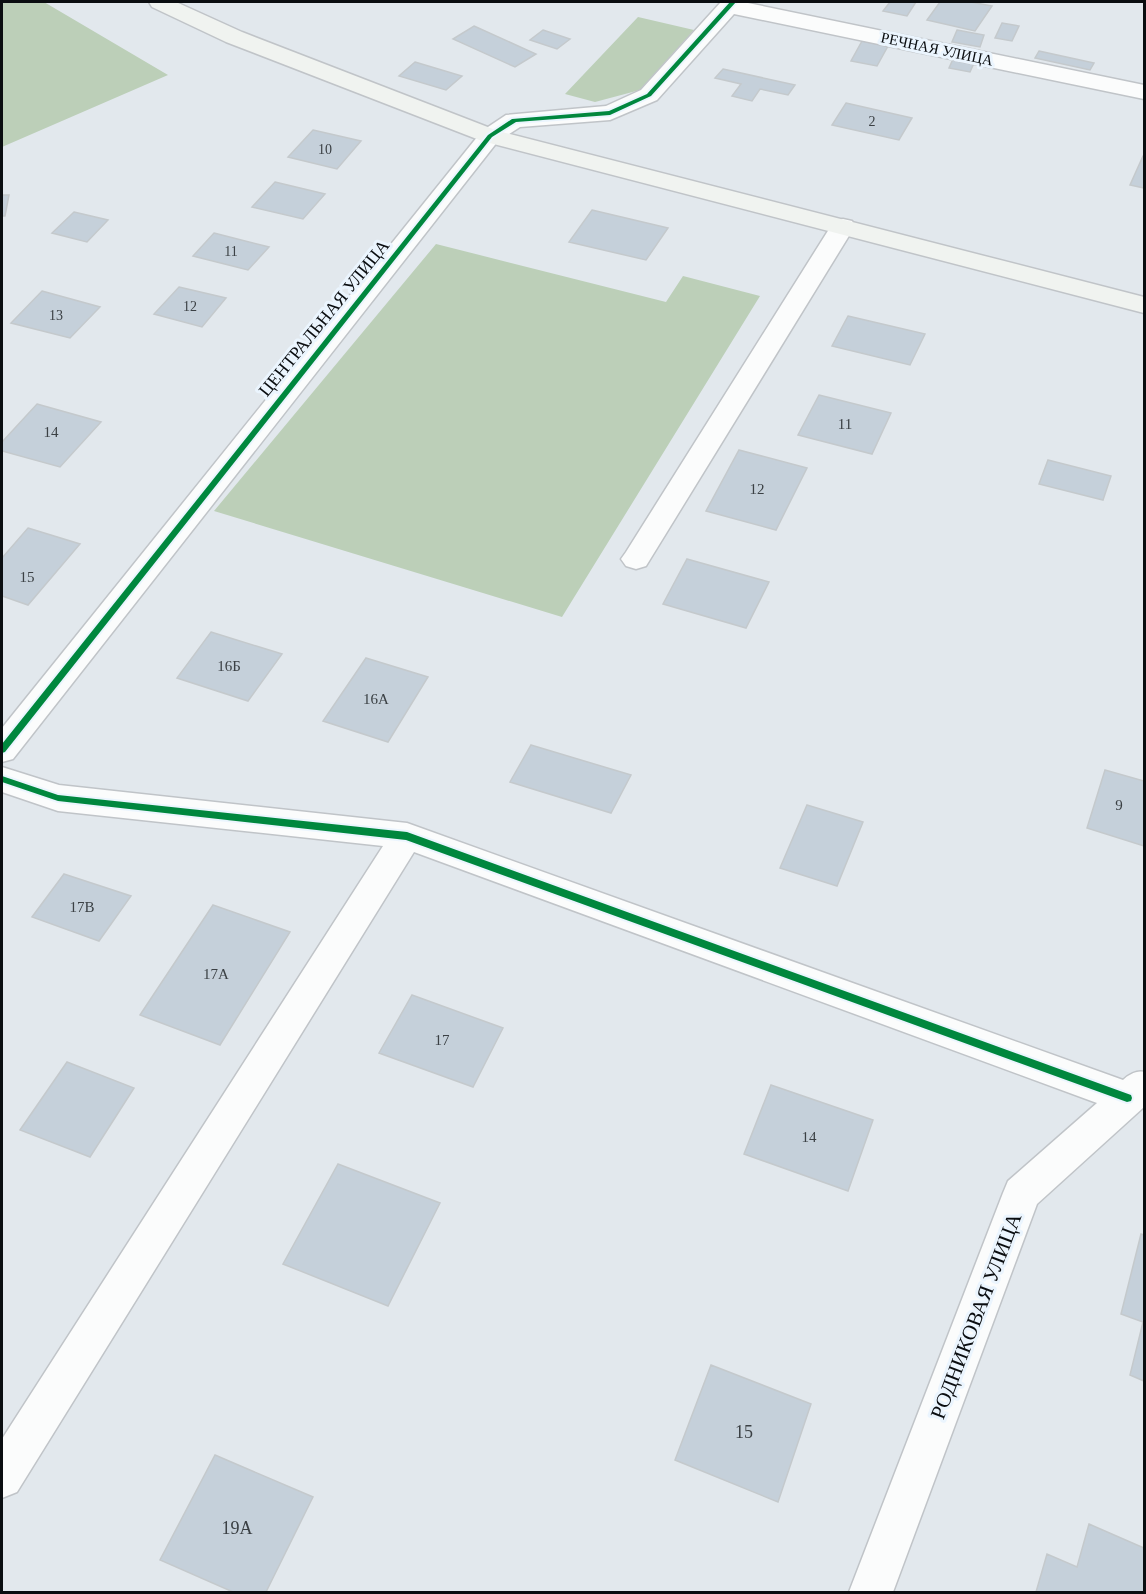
<svg xmlns="http://www.w3.org/2000/svg" width="1146" height="1594" viewBox="0 0 1146 1594" font-family="Georgia,serif">
  <rect width="100%" height="100%" fill="#e2e8ed"/>
  <path fill="#bccfb8" d="M 2,2 L 44,2 L 168,75 L 2,147 Z
    M 638,17 L 694,30 L 640,90 L 595,102 L 565,94 Z
    M 436,244 L 666,302 L 683,276 L 760,296 L 562,617 L 214,511 Z"/>
  <path fill="#c5d0da" stroke="#c4c9cc" stroke-width="1.5" d="M 890,2 L 916,2 L 907,16 L 883,11 Z
    M 940,2 L 971,2 L 992,6 L 975,31 L 927,20 Z
    M 1002,23 L 1019,26 L 1012,41 L 995,38 Z
    M 474,26 L 536,54 L 515,67 L 453,39 Z
    M 543,30 L 570,39 L 557,49 L 530,40 Z
    M 957,30 L 984,35 L 980,47 L 952,42 Z
    M 862,41 L 888,46 L 877,66 L 851,61 Z
    M 1039,51 L 1094,63 L 1090,70 L 1035,58 Z
    M 953,59 L 974,63 L 970,72 L 949,68 Z
    M 415,62 L 462,76 L 446,90 L 399,76 Z
    M 723,69 L 795,85 L 788,95 L 760,89 L 752,101 L 732,96 L 741,84 L 715,78 Z
    M 846,103 L 912,118 L 899,140 L 832,125 Z
    M 313,130 L 361,141 L 337,169 L 288,157 Z
    M 1143,156 L 1144,156 L 1144,188 L 1130,185 Z
    M 275,182 L 325,194 L 303,219 L 252,207 Z
    M 2,195 L 9,195 L 5,216 L 2,216 Z
    M 592,210 L 668,228 L 646,260 L 569,242 Z
    M 74,212 L 108,220 L 87,242 L 52,233 Z
    M 214,233 L 269,247 L 248,270 L 193,256 Z
    M 179,287 L 226,298 L 202,327 L 154,314 Z
    M 42,291 L 100,307 L 70,338 L 11,323 Z
    M 848,316 L 925,334 L 910,365 L 832,346 Z
    M 819,395 L 891,413 L 872,454 L 798,435 Z
    M 37,404 L 101,422 L 60,467 L 2,451 L 2,442 Z
    M 739,450 L 807,468 L 776,530 L 706,511 Z
    M 1048,460 L 1111,476 L 1103,500 L 1039,484 Z
    M 28,528 L 80,544 L 28,605 L 2,596 L 2,558 Z
    M 687,559 L 769,582 L 746,628 L 663,604 Z
    M 211,632 L 282,654 L 248,701 L 177,678 Z
    M 366,658 L 428,677 L 388,742 L 323,721 Z
    M 531,745 L 631,775 L 611,813 L 510,782 Z
    M 1105,770 L 1144,781 L 1144,846 L 1087,828 Z
    M 807,805 L 863,822 L 837,886 L 780,868 Z
    M 64,874 L 131,896 L 99,941 L 32,917 Z
    M 213,905 L 290,932 L 220,1045 L 140,1015 Z
    M 412,995 L 503,1028 L 473,1087 L 379,1053 Z
    M 67,1062 L 134,1088 L 90,1157 L 20,1130 Z
    M 771,1085 L 873,1120 L 848,1191 L 744,1154 Z
    M 338,1164 L 440,1203 L 388,1306 L 283,1264 Z
    M 1141,1234 L 1144,1235 L 1144,1381 L 1130,1375 L 1143,1322 L 1121,1314 Z
    M 711,1365 L 811,1404 L 778,1502 L 675,1460 Z
    M 215,1455 L 313,1497 L 266,1592 L 233,1592 L 160,1560 Z
    M 1089,1524 L 1144,1548 L 1144,1592 L 1036,1592 L 1047,1554 L 1077,1567 Z"/>
  <g fill="none" stroke-linecap="round" stroke-linejoin="round">
    <g stroke="#c0c4c8" stroke-width="3">
      <path id="minor" d="M 721,2 L 743,2 L 1144,85 L 1144,99 L 734,14 L 657,100 L 610,120 L 520,127 L 498,141 L 13,759 L 2,762 L 2,728 L 482,131 L 506,115 L 606,106 L 641,90 Z
        M 843,219 L 852,221 L 855,226 L 646,566 L 636,569 L 626,566 L 621,559 L 626,552 L 831,226 L 834,221 Z
        M 2,767 L 59,785 L 407,823 L 1123,1080 C 1128,1075 1137,1070 1144,1072 L 1144,1107 L 1037,1204 L 893,1592 L 849,1592 L 1003,1193 L 1008,1181 L 1097,1103 L 414,852 L 17,1492 L 2,1498 L 2,1439 L 383,846 L 58,811 L 2,792 Z"/>
    </g>
    <g stroke="#c0c4c8" stroke-width="3">
      <path id="secondary" d="M 149,2 L 176,2 L 242,32 L 498,131 L 1144,297 L 1144,313 L 482,141 L 226,42 L 152,7 Z"/>
    </g>
    <use href="#minor" fill="#fbfcfc" fill-rule="evenodd"/>
    <use href="#secondary" fill="#f0f3f0" fill-rule="evenodd"/>
    <g stroke="#ebf5fe" stroke-width="4">
      <path id="cycleway" d="M 730,2 L 736,2 L 651,96 L 610,115 L 516,122 L 492,137 L 5,752 L 2,753 L 2,744 L 488,135 L 512,119 L 609,111 L 647,94 Z
        M 2,776 L 58,795 L 407,832 L 1131,1095 L 1132,1098 L 1131,1101 L 1127,1102 L 406,840 L 58,801 L 2,782 Z"/>
    </g>
    <use href="#cycleway" fill="#00873e" fill-rule="evenodd"/>
  </g>
  <g text-anchor="middle" dominant-baseline="central" stroke-width="6" stroke-linejoin="round" paint-order="stroke">
    <g font-size="14" fill="#3b4044">
      <text x="872" y="121">2</text>
      <text x="325" y="149">10</text>
      <text x="231" y="251">11</text>
      <text x="190" y="306">12</text>
      <text x="56" y="315">13</text>
    </g>
    <g font-size="15" fill="#0a0d10" stroke="#ebf5fe">
      <text transform="translate(937 49) rotate(12)">РЕЧНАЯ УЛИЦА</text>
    </g>
    <g font-size="15" fill="#3b4044">
      <text x="845" y="424">11</text>
      <text x="51" y="432">14</text>
      <text x="757" y="489">12</text>
      <text x="27" y="577">15</text>
      <text x="229" y="666">16Б</text>
      <text x="376" y="699">16А</text>
      <text x="1119" y="805">9</text>
      <text x="82" y="907">17В</text>
      <text x="216" y="974">17А</text>
      <text x="442" y="1040">17</text>
      <text x="809" y="1137">14</text>
    </g>
    <g font-size="18" fill="#0a0d10" stroke="#ebf5fe">
      <text transform="translate(324 318) rotate(-51)">ЦЕНТРАЛЬНАЯ УЛИЦА</text>
    </g>
    <g font-size="18" fill="#3b4044">
      <text x="744" y="1432">15</text>
      <text x="237" y="1528">19А</text>
    </g>
    <g font-size="21" fill="#0a0d10" stroke="#ebf5fe">
      <text transform="translate(976 1316) rotate(-69)">РОДНИКОВАЯ УЛИЦА</text>
    </g>
  </g>
  <rect width="1146" height="1594" fill="none" stroke="#0a0d10" stroke-width="6"/>
</svg>
